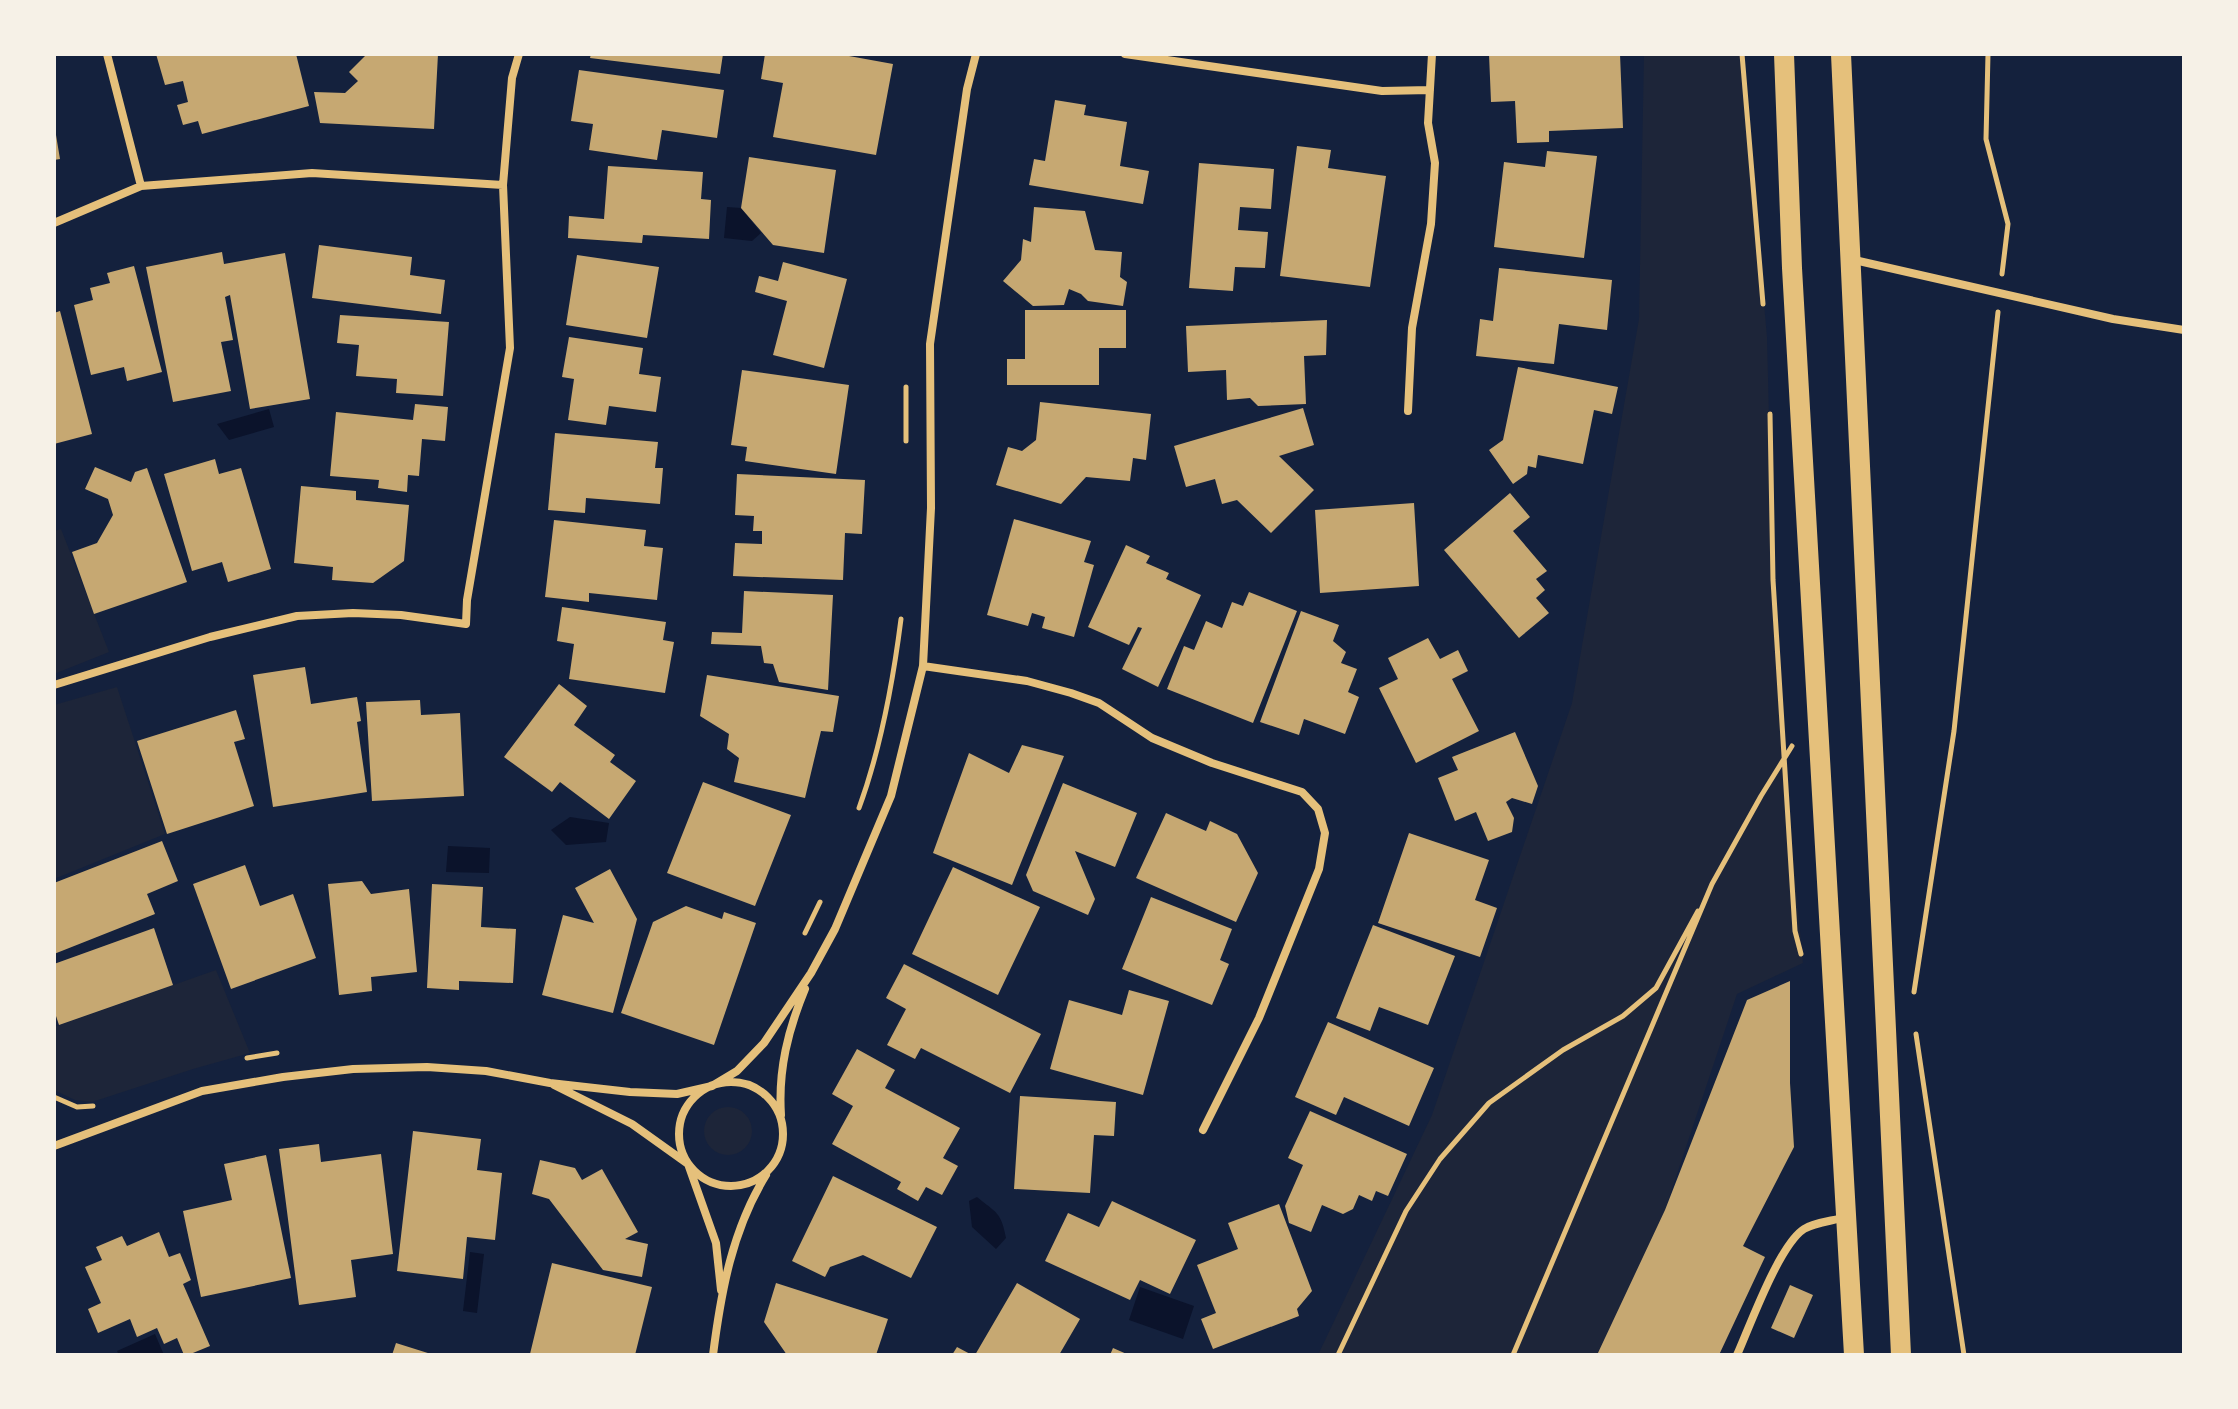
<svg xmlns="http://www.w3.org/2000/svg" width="2238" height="1409" viewBox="0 0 2238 1409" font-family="Helvetica,sans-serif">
  <rect width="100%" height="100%" fill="#14213d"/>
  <path fill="#1d2539" d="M 1644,54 L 1742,54 L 1767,337 L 1773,580 L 1784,754 L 1803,963 L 1737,994 L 1665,1210 L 1597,1355 L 1318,1355 L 1432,1115 L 1572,703 L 1639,319 Z
    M 61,529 L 109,652 L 54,674 L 54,531 Z
    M 117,687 L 165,834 L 54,879 L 54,705 Z
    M 216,970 L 250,1053 L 193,1069 L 92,1102 L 75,1100 L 54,1090 L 54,1027 Z
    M704 1131a24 24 0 1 1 48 0a24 24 0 1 1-48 0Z"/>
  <path fill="#0b132b" d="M 727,207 L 741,208 L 761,233 L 752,241 L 724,238 Z
    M 269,409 L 274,427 L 229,440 L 217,424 Z
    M 570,817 L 609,823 L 606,842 L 566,845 L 551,830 Z
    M 448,846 L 490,848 L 489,873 L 446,872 Z
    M 977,1197 C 996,1213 1001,1211 1006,1238 L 996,1249 L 972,1227 L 969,1201 Z
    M 470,1252 L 484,1254 L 477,1313 L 463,1311 Z
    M 1140,1287 L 1194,1306 L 1183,1339 L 1129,1320 Z
    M 155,1334 L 164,1355 L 119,1355 L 117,1351 Z"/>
  <path fill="#c6a872" d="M 156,54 L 296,54 L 309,106 L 202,134 L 198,121 L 183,125 L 177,105 L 188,102 L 183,81 L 165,85 Z
    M 367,54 L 438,54 L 434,129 L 320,123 L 314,92 L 345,93 L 358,81 L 349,72 Z
    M 591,54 L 723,54 L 720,74 L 590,58 Z
    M 765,54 L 838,54 L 893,64 L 876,155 L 773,137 L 783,83 L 761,79 Z
    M 1489,54 L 1620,54 L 1623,128 L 1549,131 L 1549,142 L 1517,143 L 1515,101 L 1491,102 Z
    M 579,70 L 724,90 L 717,138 L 662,130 L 657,160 L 589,150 L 593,124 L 571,121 Z
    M 1055,100 L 1086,105 L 1084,115 L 1127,122 L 1120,166 L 1149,171 L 1143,204 L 1029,185 L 1034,159 L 1045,161 Z
    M 56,135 L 60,159 L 54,160 L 54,136 Z
    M 1297,146 L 1331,150 L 1328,168 L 1386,176 L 1370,287 L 1280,276 Z
    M 1547,151 L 1597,156 L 1584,258 L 1494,247 L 1504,162 L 1545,167 Z
    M 749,157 L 836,170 L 824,253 L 773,245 L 741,208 Z
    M 1199,163 L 1274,169 L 1271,209 L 1240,207 L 1238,230 L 1268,232 L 1265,268 L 1235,267 L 1233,291 L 1189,288 Z
    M 608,166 L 703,172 L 701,199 L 711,200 L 709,239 L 643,235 L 642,243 L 568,238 L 569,216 L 604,219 Z
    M 1034,207 L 1085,211 L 1095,250 L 1122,252 L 1120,277 L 1127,282 L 1123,306 L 1088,301 L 1081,294 L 1069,289 L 1064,305 L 1033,306 L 1003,281 L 1021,260 L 1023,239 L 1031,242 Z
    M 319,245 L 412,257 L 410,275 L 445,280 L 441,314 L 312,298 Z
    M 222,252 L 224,264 L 285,253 L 310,399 L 250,409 L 230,295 L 225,297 L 233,340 L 221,342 L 231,391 L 173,402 L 146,267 Z
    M 577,255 L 659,267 L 647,338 L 566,325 Z
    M 783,262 L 847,279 L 824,368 L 773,355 L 787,301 L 755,292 L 759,276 L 778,281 Z
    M 134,266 L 162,372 L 127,381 L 124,367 L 91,375 L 74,305 L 93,300 L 90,288 L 110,283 L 107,273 Z
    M 1499,268 L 1612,280 L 1607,330 L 1559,324 L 1554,364 L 1476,356 L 1480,319 L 1493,321 Z
    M 1025,310 L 1126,310 L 1126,348 L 1099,348 L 1099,385 L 1007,385 L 1007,359 L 1025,359 Z
    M 60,311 L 92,434 L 54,444 L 54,313 Z
    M 340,315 L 449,322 L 443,396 L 396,393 L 397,379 L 356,376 L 359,345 L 337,343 Z
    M 1327,320 L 1326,355 L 1304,356 L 1306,404 L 1258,406 L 1250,398 L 1227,400 L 1226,370 L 1188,372 L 1186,326 Z
    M 569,337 L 643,348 L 639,374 L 661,377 L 656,412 L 609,406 L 606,425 L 568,420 L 574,379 L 562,377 Z
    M 1518,367 L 1618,387 L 1612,414 L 1594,410 L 1583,464 L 1538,455 L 1536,468 L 1528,466 L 1527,474 L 1513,484 L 1489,450 L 1503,440 Z
    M 742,370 L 849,385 L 836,474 L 745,461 L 747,447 L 731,445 Z
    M 1040,402 L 1151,414 L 1146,460 L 1133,458 L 1130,481 L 1086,477 L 1061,504 L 996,485 L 1008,447 L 1022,451 L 1036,440 Z
    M 415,404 L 448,407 L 445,441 L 422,439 L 419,476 L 408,475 L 407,492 L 378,488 L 379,480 L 330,476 L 336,412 L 413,420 Z
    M 1303,408 L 1314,445 L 1279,456 L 1314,490 L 1271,533 L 1237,500 L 1222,504 L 1215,479 L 1186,487 L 1174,446 Z
    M 555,433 L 658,442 L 655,468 L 663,468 L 660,504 L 586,498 L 585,513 L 548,510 Z
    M 215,459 L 219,474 L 241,468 L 271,569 L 228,582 L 222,562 L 192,571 L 164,474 Z
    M 95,467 L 131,482 L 135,472 L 147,468 L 187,582 L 94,614 L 72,552 L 97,543 L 113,515 L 108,499 L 85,489 Z
    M 737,474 L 865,480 L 862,534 L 845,533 L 843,580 L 733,576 L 735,543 L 762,544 L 762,531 L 753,531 L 754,516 L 735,515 Z
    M 301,486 L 356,491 L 356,500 L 409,505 L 404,561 L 373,583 L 332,580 L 333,567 L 294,563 Z
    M 1510,493 L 1530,517 L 1513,531 L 1547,571 L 1536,579 L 1545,590 L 1536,598 L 1549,613 L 1519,638 L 1444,550 Z
    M 1414,503 L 1419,586 L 1320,593 L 1315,510 Z
    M 1014,519 L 1091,541 L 1084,562 L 1094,565 L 1074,637 L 1042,628 L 1045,617 L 1032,613 L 1028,626 L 987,615 Z
    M 554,520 L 646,530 L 644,546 L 663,548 L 657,600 L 589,593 L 589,602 L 545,597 Z
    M 1126,545 L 1150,556 L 1146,563 L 1169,573 L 1166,579 L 1201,595 L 1158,687 L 1122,669 L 1142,628 L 1138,627 L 1129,645 L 1088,627 Z
    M 744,591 L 833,595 L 828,690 L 779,682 L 773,664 L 764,663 L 761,646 L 711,644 L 712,632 L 742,633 Z
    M 1249,592 L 1297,611 L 1253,723 L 1167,689 L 1184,646 L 1194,650 L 1206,621 L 1222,628 L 1232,602 L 1243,606 Z
    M 562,607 L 666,622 L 663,640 L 674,642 L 665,693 L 569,679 L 574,644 L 557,641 Z
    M 1301,611 L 1339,625 L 1333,641 L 1346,652 L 1341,663 L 1357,669 L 1348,692 L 1359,697 L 1345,734 L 1304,719 L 1299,735 L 1260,722 Z
    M 1428,638 L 1440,659 L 1458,650 L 1468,671 L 1452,679 L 1479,731 L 1416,763 L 1379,688 L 1398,679 L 1388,658 Z
    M 305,667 L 311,704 L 357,697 L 361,721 L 357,722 L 367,792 L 273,807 L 253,675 Z
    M 707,675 L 839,696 L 833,732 L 821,731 L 805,798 L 734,782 L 739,758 L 727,749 L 729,734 L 700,716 Z
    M 559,684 L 587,706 L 574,725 L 615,755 L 610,762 L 636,781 L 609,819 L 560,782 L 552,792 L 504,757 Z
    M 420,700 L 421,715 L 460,713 L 464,796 L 372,801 L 366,702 Z
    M 236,710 L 245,739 L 234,742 L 254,806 L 167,834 L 137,741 Z
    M 1515,732 L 1538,786 L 1532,804 L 1512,798 L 1506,802 L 1514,818 L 1512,832 L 1488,841 L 1476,812 L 1455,821 L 1438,778 L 1458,770 L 1452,757 Z
    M 1022,745 L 1064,756 L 1012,885 L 933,853 L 969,753 L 1009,773 Z
    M 703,782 L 791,815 L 755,906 L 667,873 Z
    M 1063,783 L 1137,813 L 1115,867 L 1075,851 L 1095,899 L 1088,915 L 1033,891 L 1026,875 Z
    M 1166,813 L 1206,831 L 1210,821 L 1237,834 L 1258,873 L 1236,922 L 1136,878 Z
    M 1409,833 L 1489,860 L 1475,900 L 1497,908 L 1480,957 L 1378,923 Z
    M 162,841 L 178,881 L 147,894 L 155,914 L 54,954 L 54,883 Z
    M 245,865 L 260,906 L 293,894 L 316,958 L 231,989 L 193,884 Z
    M 953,867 L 1040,907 L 998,995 L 912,954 Z
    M 610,869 L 637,919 L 613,1013 L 542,995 L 563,915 L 594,923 L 575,888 Z
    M 362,881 L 371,894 L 409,889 L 417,972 L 371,977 L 372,991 L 339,995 L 328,884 Z
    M 432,884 L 483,887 L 481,927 L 516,929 L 513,983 L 459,981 L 459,990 L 427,988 Z
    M 1151,897 L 1232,929 L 1220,960 L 1229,964 L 1212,1005 L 1122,969 Z
    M 686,906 L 722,919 L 724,912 L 756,923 L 714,1045 L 621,1013 L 653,922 Z
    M 1373,925 L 1455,956 L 1428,1025 L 1379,1007 L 1370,1031 L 1336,1018 Z
    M 154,928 L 173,985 L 59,1025 L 54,1010 L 54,964 Z
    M 904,964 L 1041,1034 L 1010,1093 L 921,1048 L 915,1059 L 887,1045 L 906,1009 L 886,998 Z
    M 1790,981 L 1790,1083 L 1794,1147 L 1743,1246 L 1765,1257 L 1719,1355 L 1597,1355 L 1665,1210 L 1747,1000 Z
    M 1129,990 L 1169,1001 L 1143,1095 L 1050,1069 L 1069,1000 L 1122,1015 Z
    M 1328,1022 L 1434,1068 L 1409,1126 L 1344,1097 L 1336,1115 L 1295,1097 Z
    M 857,1049 L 895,1070 L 885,1088 L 960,1128 L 943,1158 L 958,1166 L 942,1195 L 926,1187 L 918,1201 L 897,1189 L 901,1182 L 832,1144 L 853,1106 L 832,1094 Z
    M 1020,1096 L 1116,1102 L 1114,1136 L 1094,1135 L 1090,1193 L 1014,1189 Z
    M 1310,1111 L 1407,1154 L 1388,1196 L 1376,1191 L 1372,1201 L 1359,1195 L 1353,1209 L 1343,1214 L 1322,1205 L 1311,1232 L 1289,1223 L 1285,1206 L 1303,1165 L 1288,1158 Z
    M 413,1131 L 481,1139 L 477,1170 L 502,1173 L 495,1240 L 467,1237 L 463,1279 L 397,1271 Z
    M 319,1144 L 321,1162 L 381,1154 L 393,1254 L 351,1260 L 356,1297 L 299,1305 L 279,1149 Z
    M 266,1155 L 291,1278 L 201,1297 L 183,1211 L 232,1200 L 224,1164 Z
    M 540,1160 L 575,1168 L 582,1180 L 602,1169 L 638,1232 L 625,1239 L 648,1244 L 642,1277 L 603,1270 L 549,1199 L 532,1194 Z
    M 833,1176 L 937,1227 L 911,1278 L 863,1255 L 830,1267 L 825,1277 L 792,1261 Z
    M 1112,1201 L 1196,1240 L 1170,1294 L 1140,1280 L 1130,1300 L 1045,1261 L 1068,1213 L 1099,1227 Z
    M 1279,1204 L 1312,1291 L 1297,1309 L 1299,1316 L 1213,1349 L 1201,1319 L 1216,1313 L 1197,1265 L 1238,1249 L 1228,1223 Z
    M 159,1232 L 169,1257 L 180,1253 L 191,1280 L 183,1284 L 210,1346 L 188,1355 L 184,1355 L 177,1338 L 164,1344 L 157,1328 L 137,1337 L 130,1319 L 98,1333 L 88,1309 L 101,1303 L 85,1267 L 102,1260 L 96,1247 L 122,1236 L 127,1246 Z
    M 552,1263 L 652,1287 L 635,1355 L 530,1354 Z
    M 776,1283 L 888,1319 L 876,1355 L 787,1355 L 764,1322 Z
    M 1017,1283 L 1080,1319 L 1059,1355 L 975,1355 Z
    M 1790,1285 L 1813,1295 L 1794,1338 L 1771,1328 Z
    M 396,1343 L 431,1354 L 431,1355 L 392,1355 Z
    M 957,1347 L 972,1355 L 952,1355 Z
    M 1113,1348 L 1129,1355 L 1110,1355 Z"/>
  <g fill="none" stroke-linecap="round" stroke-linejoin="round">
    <path stroke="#e5c07b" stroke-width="5" d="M 1742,54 L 1763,304
      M 1988,54 L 1986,139 L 2008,224 L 2002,274
      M 906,387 L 906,441
      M 1770,414 L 1773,580 L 1795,931 L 1801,954
      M 859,808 C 881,748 893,682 901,619
      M 805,933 L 820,902
      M 1914,992 L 1954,731 L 1998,312
      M 1916,1034 L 1964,1355
      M 247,1058 L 277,1053
      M 54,1097 L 77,1107 L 93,1106
      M 1338,1355 L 1406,1211 L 1440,1159 L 1489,1103 L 1563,1050 L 1623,1016 L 1656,988 L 1698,911
      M 1513,1355 L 1712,884 L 1761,796 L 1792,746"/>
    <path stroke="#e5c07b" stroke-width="8" d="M 107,54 L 141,186
      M 1125,54 L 1382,91 L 1430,90
      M 54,223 L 141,186 L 312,173 L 503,185
      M 1850,259 L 2113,319 L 2184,330
      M 1408,411 L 1412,328 L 1431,224 L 1435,163 L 1428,123 L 1432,54
      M 923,666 L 1027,681 L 1071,693 L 1099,703 L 1152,738 L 1212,763 L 1302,792 L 1318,809 L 1325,833 L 1319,869 L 1259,1018 L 1203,1130
      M 54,685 L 210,637 L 297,616 L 353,613 L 401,615 L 466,624 L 467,600 L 510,348 L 503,185 L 512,78 L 519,54
      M679 1134a52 52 0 1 1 104 0a52 52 0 1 1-104 0Z
      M 554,1085 L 632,1124 L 688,1164 L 716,1243 L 721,1290
      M 781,1115 C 778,1070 788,1030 805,989
      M 54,1146 L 202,1091 L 283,1077 L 353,1069 L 427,1067 L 486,1071 L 550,1083 L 630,1092 L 677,1094 L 712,1086 L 737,1071 L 764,1043 L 811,973 L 835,929 L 891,796 L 923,666 L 931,508 L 930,344 L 967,89 L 976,54
      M 713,1355 C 721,1292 732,1230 766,1175
      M 1737,1355 C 1750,1326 1779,1245 1804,1229 C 1815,1222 1833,1221 1846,1217"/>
    <path stroke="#e5c07b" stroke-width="20" d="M 1784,54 L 1792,268 L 1854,1355
      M 1841,54 L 1901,1355"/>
  </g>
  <rect width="2238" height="1409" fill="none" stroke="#f6f1e7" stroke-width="112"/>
</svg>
